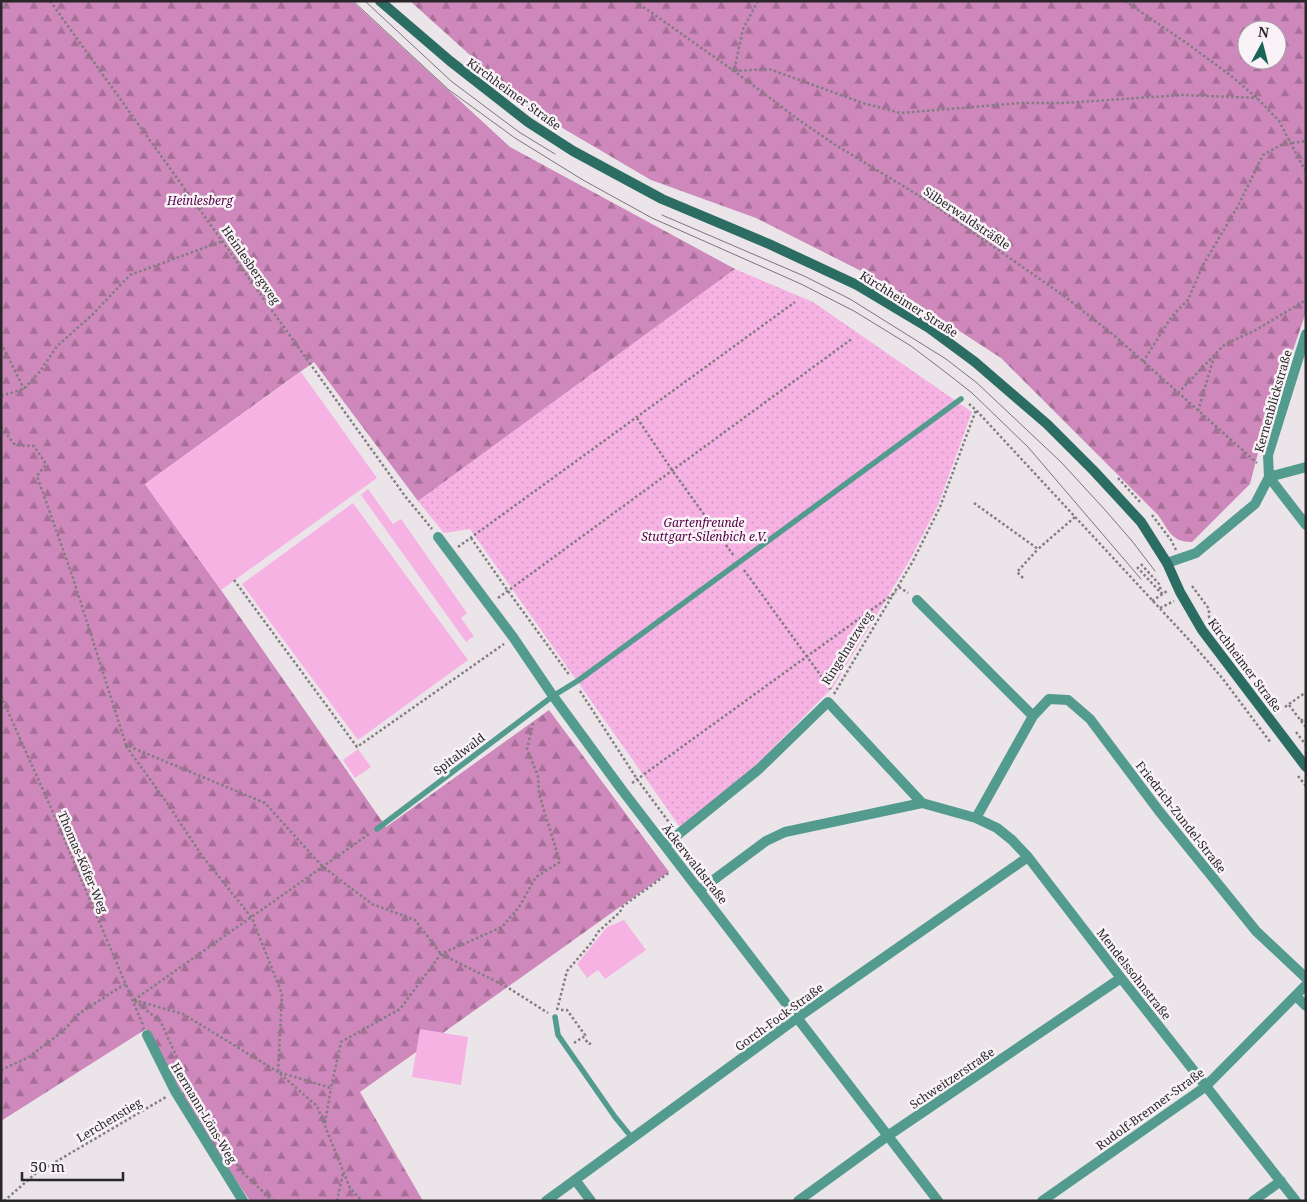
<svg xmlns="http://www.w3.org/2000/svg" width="1307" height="1202" viewBox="0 0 1307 1202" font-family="'Noto Serif',serif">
  <defs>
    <pattern id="grass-dots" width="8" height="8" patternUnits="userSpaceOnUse" patternTransform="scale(1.25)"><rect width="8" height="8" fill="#f7b2e4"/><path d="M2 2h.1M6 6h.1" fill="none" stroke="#d499c4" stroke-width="1.8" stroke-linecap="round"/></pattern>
    <pattern id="forest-firs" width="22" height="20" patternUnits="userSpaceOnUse" patternTransform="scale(1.25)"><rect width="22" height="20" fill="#ce88bb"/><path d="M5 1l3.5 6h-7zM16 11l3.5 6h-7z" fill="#a76f98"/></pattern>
  </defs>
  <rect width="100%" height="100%" fill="#ebe5e9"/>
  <path fill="url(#grass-dots)" d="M 735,269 L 813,302 L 972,412 L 938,505 L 911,558 L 833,687 L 757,764 L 680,827 L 470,529 L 444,533 L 418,501 Z"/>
  <path fill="url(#forest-firs)" fill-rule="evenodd" d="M 1,1 L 352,1 L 510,147 L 735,269 L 418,501 L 314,362 L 145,484 L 221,590 L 386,827 L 549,710 L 669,872 L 360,1092 L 423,1201 L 250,1201 C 212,1145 178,1088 146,1029 L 1,1121 Z
    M 410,1 L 1306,1 L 1306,312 L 1258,453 L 1250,484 L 1192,542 C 1171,542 1169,530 1158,515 L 1001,358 L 887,284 L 756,218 L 651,180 L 530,109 ZM 1247,30 L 1277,30 L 1277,60 L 1247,60 Z"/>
  <path fill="#f7b2e4" d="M 301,372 L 377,478 L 221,590 L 145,484 Z
    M 368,489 L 393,524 L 401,519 L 467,613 L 461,618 L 474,636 L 466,642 L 361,495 Z
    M 353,503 L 468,660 L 358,740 L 242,584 Z
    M 358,749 L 371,767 L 355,778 L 343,760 Z
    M 624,920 L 646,950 L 605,979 L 598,970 L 587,978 L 577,964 L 607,927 Z
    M 420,1029 L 468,1037 L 461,1085 L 412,1077 Z"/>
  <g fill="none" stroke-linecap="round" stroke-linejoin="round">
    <path stroke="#817d80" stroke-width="2.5" stroke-dasharray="2.5 2.5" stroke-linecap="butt" d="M 50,1 L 405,496 L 432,529
      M 635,1 L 734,71 L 799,120 L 834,144 L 931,203 L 1064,296 L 1116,337 L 1257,463
      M 758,1 L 743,29 L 734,71 L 769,69 L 863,103 L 900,113 L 1021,103 L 1064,103 L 1182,95 L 1257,98
      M 1125,1 L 1185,42 L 1230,75 L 1257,98 L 1279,121 L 1306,172
      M 1,8 L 10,1
      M 1292,143 L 1306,141
      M 1,343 L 24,389
      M 1143,362 L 1172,316 L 1188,300 L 1203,265 L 1238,206 L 1263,155 L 1290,140
      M 1178,393 L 1225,344 L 1254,331 L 1306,300
      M 1,396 L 24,389 L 41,370 L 57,346 L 91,316 L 130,275 L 223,241
      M 969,404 L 976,410 L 1191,642 L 1223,679 L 1271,743
      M 1198,411 L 1214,357
      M 637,418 L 672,470 L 734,556
      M 1,427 L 15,445 L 34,446 L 46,464 L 37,476 L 72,575 L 126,745 L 265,803 L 322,866 L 372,904 L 415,920 L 441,954 L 507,987 L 548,1013
      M 1118,478 L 1140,502
      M 974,503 L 1038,549 L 1075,517
      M 1152,515 L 1171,540 L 1176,550
      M 471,538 L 508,591 L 570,676
      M 458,547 L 795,302
      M 1141,564 L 1159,584 L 1162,594
      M 1137,567 L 1161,593
      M 744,570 L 832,691
      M 1023,578 L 1017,572 L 1038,549
      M 234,580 L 357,747 L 504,644
      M 1192,586 L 1209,609 L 1209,617 L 1218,630
      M 899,587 L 908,593
      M 498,598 L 853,338
      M 1152,601 L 1167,591
      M 1160,608 L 1174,601
      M 580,691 L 637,779 L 671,825
      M 834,694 L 913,561 L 940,507 L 976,410
      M 1,696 L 51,808 L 143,1025
      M 1289,705 L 1301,721 L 1303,719
      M 1285,707 L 1306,692
      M 1301,721 L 1306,727
      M 1296,732 L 1306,745
      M 126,746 L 167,803 L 203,857 L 252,918 L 282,994 L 278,1072 L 331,1088 L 341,1042 L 400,1009 L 441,954 L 502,927 L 519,907 L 536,877 L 560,862 L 539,794 L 538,776 L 527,749 L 533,723
      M 1298,776 L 1306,786
      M 632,783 L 896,592
      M 134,1000 L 183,1014 L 278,1072 L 317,1106 L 350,1188 L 362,1201
      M 134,1000 L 369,834
      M 135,1001 L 161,1022 L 196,1101
      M 557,1010 L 567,971 L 592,942 L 598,932 L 620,912 L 623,906 L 670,872
      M 561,1010 L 567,1010 L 585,1035 L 583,1037
      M 574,1043 L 583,1037 L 589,1044 L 591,1043
      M 1,1070 L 27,1058 L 62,1032 L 80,1013 L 125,984
      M 325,1123 L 331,1088
      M 228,1152 L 243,1173 L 273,1201
      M 4,1201 L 35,1174 L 166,1097
      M 337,1201 L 343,1173"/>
    <path stroke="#539b8e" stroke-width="5.5" d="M 377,829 L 553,696 L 579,680 L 961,399
      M 555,1017 L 558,1035 L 615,1117 L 633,1139"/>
    <path stroke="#539b8e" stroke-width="10" d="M 1269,477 L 1306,525
      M 1269,477 L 1306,467
      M 438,537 L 513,637 L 553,696 L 622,790 L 938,1201
      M 1167,563 L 1196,553 L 1255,504 L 1269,477 L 1268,455 L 1306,334
      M 917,600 L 1033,716
      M 976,818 L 1033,716 L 1049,699 L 1068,700 L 1090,719 L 1159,811 L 1256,931 L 1306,978
      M 665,845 L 759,769 L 828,702 L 922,803 L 976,818 L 997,828 L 1012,840 L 1028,857 L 1121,978 L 1296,1201
      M 700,890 L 766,841 L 785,832 L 922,803
      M 1296,996 L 1306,1006
      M 147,1035 L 175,1091 L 243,1201
      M 576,1181 L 591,1201
      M 546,1201 L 797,1018 L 1028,857
      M 798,1201 L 889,1135 L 1121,978
      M 1042,1201 L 1205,1087 L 1306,985
      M 1253,1201 L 1281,1181"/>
    <path stroke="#2c6d63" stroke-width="10" d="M 380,1 L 450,61 L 528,122 L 573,151 L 662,199 L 769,244 L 857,285 L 929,328 L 975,362 L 1047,424 L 1094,471 L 1141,522 L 1167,563 L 1180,592 L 1202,630 L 1306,767"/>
    <path stroke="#797578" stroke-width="1" d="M 353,1 L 449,90 L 515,138 L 583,180 L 652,218 L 801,284 L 854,311 L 911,346 L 944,371 L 972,393 L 1028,447 L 1141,579
      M 365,1 L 451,81 L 519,132 L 555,154
      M 662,215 L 804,276 L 850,299 L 946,359 L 977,383 L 1061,462 L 1106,511 L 1132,541 L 1155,571"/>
  </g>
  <g text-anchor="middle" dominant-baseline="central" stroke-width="5" stroke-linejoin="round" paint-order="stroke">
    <g font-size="12" fill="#292729" stroke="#f9f3f7">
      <text transform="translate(514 94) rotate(36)">Kirchheimer Straße</text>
      <text transform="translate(967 218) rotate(34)">Silberwaldsträßle</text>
      <text transform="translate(251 265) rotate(55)">Heinlesbergweg</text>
      <text transform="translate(909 304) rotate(32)">Kirchheimer Straße</text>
      <text transform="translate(1273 401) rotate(-74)">Kernenblickstraße</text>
      <text transform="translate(847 648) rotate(-58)">Ringelnatzweg</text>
      <text transform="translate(1245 665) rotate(53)">Kirchheimer Straße</text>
      <text transform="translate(459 754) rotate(-37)">Spitalwald</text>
      <text transform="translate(1181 817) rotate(52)">Friedrich-Zundel-Straße</text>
      <text transform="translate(83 862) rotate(67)">Thomas-Köfer-Weg</text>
      <text transform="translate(695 864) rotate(52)">Äckerwaldstraße</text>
      <text transform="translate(1134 974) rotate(52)">Mendelssohnstraße</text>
      <text transform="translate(779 1017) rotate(-36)">Gorch-Fock-Straße</text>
      <text transform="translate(952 1078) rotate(-34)">Schweitzerstraße</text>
      <text transform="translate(1150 1109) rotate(-36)">Rudolf-Brenner-Straße</text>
      <text transform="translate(204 1113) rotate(59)">Hermann-Löns-Weg</text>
      <text transform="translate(109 1120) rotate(-31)">Lerchenstieg</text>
    </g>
    <g font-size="12" font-style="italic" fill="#540046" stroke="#f9f3f7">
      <text x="200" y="200">Heinlesberg</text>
      <text x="704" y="522">Gartenfreunde<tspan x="704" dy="14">Stuttgart-Silenbich e.V.</tspan></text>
    </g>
  </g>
  <rect width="1307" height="1202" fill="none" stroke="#292729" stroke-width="5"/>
  <g transform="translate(1262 45) rotate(7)"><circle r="24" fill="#f9f3f7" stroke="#a6a1a5"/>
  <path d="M0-4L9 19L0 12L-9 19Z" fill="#196359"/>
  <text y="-8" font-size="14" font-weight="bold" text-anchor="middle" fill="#292729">N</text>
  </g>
  <path d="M22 1172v8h101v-8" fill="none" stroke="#292729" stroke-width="2.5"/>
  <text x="30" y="1172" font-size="15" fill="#292729" stroke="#f9f3f7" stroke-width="4" paint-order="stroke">50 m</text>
</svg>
